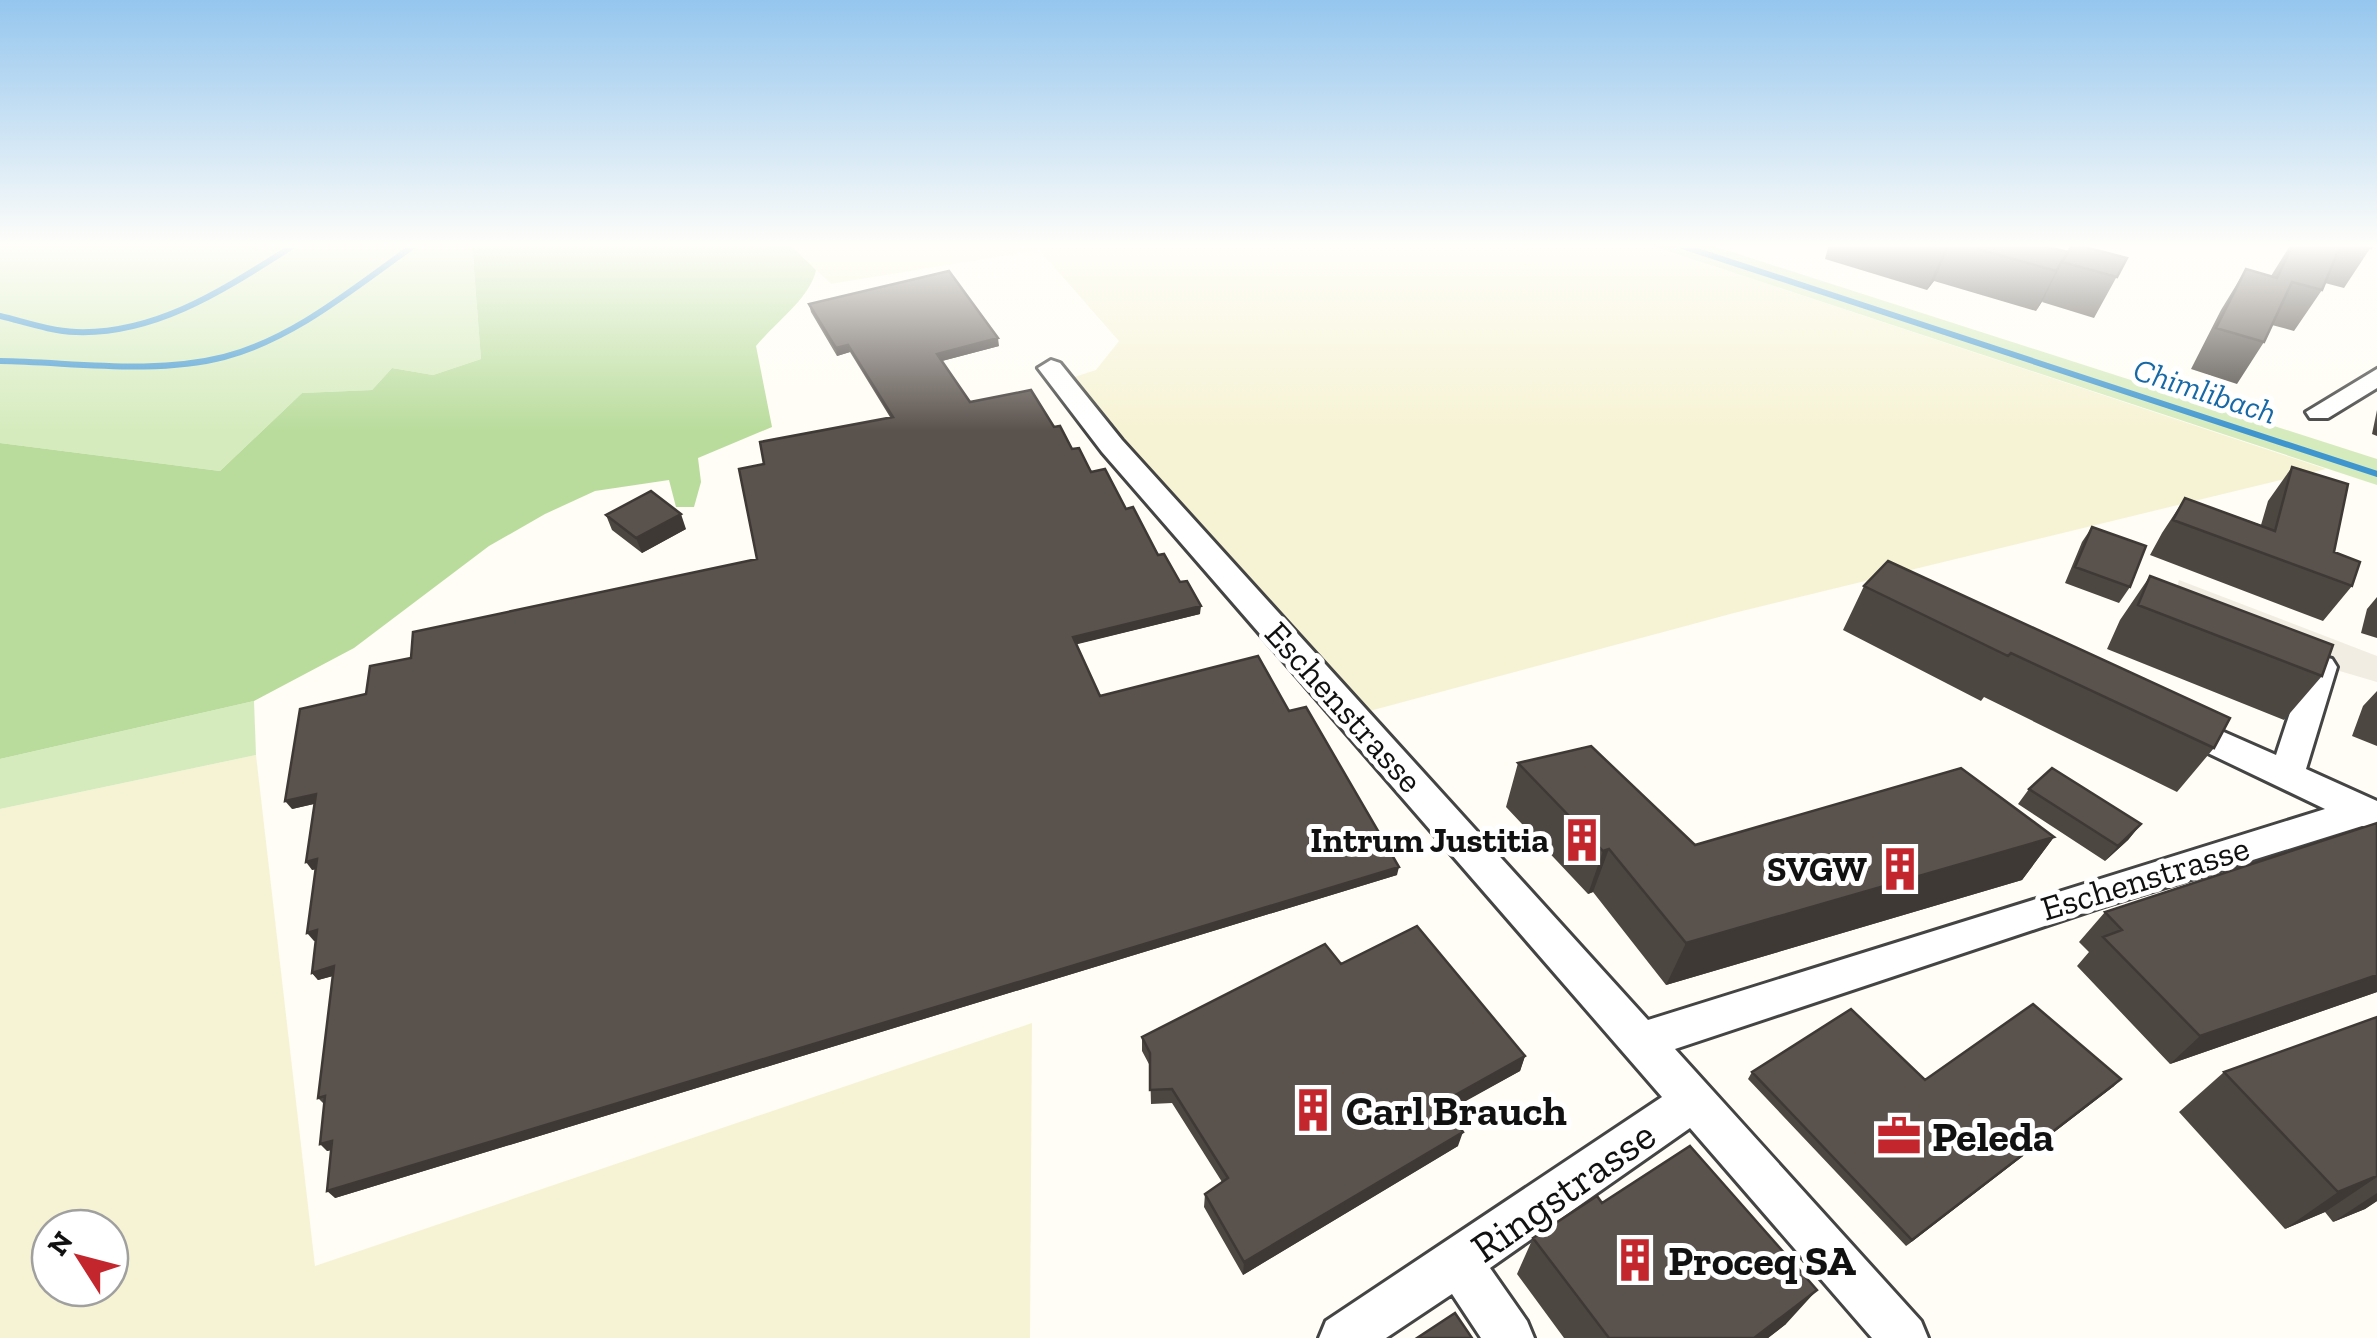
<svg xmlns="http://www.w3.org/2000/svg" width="2377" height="1338" viewBox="0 0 2377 1338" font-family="'Zilla Slab',serif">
  <rect width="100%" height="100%" fill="#fffdf5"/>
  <path fill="#f6f3d4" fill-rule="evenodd" d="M 789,244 L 1647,244 L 2326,469 L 1734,613 L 1351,716 L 1059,382 L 1096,370 L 1119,341 L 1039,250 L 831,284 Z
    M 256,755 L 315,1266 L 1032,1023 L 1030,1338 L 0,1338 L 0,809 ZM 50,1228 L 110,1228 L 110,1288 L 50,1288 Z"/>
  <path fill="#d5ebbd" d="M 0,244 L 472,244 L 481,359 L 433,375 L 392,368 L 372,390 L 302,393 L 220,471 L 0,443 Z
    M 1647,244 L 1707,244 L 2377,459 L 2377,485 Z
    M 254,701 L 256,755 L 0,809 L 0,759 Z"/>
  <path fill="#b9dc9c" d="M 472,244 L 789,244 L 816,270 C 811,297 775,323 756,346 L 772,427 L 698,458 L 701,482 L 694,507 L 676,507 L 669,480 L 595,491 L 545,514 L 489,546 L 354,648 L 254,701 L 0,759 L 0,443 L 220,471 L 302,393 L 372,390 L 392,368 L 433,375 L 481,359 Z"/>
  <path fill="#f1ede2" d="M 2179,580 L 2377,656 L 2377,682 L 2167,620 Z"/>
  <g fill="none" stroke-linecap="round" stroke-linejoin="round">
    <path stroke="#3f96cf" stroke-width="6" d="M 1676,244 L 2377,474
      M 0,316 C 25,322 50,331 76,332 C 159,335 229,286 296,244
      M 0,361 C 72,362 153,375 224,357 C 296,338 356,286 416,244"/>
    <g stroke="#444" stroke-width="6">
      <path id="minor" d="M 1051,360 L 1060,363 L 1122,440 L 1648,1020 L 2325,809 L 2164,732 L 2159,723 L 2164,714 L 2176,711 L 2276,755 L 2305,667 L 2310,659 L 2321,656 L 2332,659 L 2337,667 L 2306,769 L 2377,801 L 2377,828 L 2362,826 L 2105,906 L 1675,1049 L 1921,1321 L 1928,1338 L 1872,1338 L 1690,1128 L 1490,1268 L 1527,1321 L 1534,1338 L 1481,1338 L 1452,1294 L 1386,1338 L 1319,1338 L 1326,1321 L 1662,1097 L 1102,452 L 1038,368 Z
        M 2377,369 L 2377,388 L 2328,418 L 2310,418 L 2306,412 Z"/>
    </g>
    <use href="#minor" fill="#fff" fill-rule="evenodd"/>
  </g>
  <path fill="#4d4742" d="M 1829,244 L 2037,244 L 2068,252 L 2127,258 L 2094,318 L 2042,302 L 2043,300 L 2036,311 L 1934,281 L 1927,290 L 1825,259 Z
    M 2291,244 L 2373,244 L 2344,288 L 2325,283 L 2322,290 L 2294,331 L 2272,325 L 2264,342 L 2237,384 L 2191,369 L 2221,310 L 2246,269 L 2271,276 Z
    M 809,304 L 999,346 L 942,361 L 970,402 L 1054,427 L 1091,472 L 1126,509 L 1158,555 L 1180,582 L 1200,614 L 1076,644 L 1100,696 L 1289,711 L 1397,875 L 335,1198 L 331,1150 L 327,1151 L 324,1104 L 318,1098 L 333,976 L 318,980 L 312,973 L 316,940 L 314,941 L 316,869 L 312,870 L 314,804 L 292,809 L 366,694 L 411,658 L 757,559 L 764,464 L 890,417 L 850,352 L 837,356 L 811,312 Z
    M 2377,410 L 2377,436 L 2372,434 Z
    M 2292,467 L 2352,586 L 2323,621 L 2150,555 L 2162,533 L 2185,498 L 2261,525 L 2268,501 Z
    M 606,515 L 686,529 L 642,553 L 612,530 Z
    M 2092,527 L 2130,587 L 2119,603 L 2065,583 L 2082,542 Z
    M 1888,561 L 2214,748 L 2177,792 L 1984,697 L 1981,701 L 1843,630 L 1864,586 Z
    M 2150,576 L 2322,676 L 2284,720 L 2107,649 L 2120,620 Z
    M 2377,597 L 2377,638 L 2361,633 L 2367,609 Z
    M 2377,691 L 2377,746 L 2352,736 L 2363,706 Z
    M 1518,763 L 1695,845 L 2054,837 L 2022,880 L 1666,985 L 1593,892 L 1588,894 L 1506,807 Z
    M 2029,789 L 2141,824 L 2128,840 L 2105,861 L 2018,804 Z
    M 2105,912 L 2377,992 L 2170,1064 L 2077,966 L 2089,952 L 2079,942 Z
    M 1341,964 L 1525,1056 L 1520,1071 L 1448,1110 L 1458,1146 L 1243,1275 L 1204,1207 L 1205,1194 L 1222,1182 L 1172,1103 L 1151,1104 L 1150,1066 L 1142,1051 L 1142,1037 Z
    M 2377,1017 L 2377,1201 L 2365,1209 L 2333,1222 L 2325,1212 L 2285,1229 L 2179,1112 L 2224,1072 Z
    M 1752,1072 L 1925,1080 L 2114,1086 L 1906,1246 L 1748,1079 Z
    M 1602,1203 L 1786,1324 L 1768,1338 L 1564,1338 L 1517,1274 L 1533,1238 Z"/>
  <path fill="#3f3936" d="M 1950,244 L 1934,281 L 1927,290 L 1945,249 Z
    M 2062,262 L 2043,300 L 2036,311 L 2056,271 Z
    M 998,338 L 999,346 L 938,362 L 937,354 Z
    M 848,345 L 850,352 L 837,356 L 836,348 Z
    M 681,514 L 686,529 L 642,553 L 636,538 Z
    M 1201,606 L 1200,614 L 1074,645 L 1073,637 Z
    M 316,794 L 322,802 L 292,809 L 285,801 Z
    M 2141,824 L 2128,840 L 2105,861 L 2118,846 Z
    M 2054,837 L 2022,880 L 1666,985 L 1686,943 Z
    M 1609,849 L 1593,892 L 1588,894 L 1603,851 Z
    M 317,859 L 323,867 L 312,870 L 306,862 Z
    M 1399,867 L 1397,875 L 335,1198 L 327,1191 Z
    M 317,930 L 324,938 L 314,941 L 307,933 Z
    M 334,966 L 340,974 L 318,980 L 312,973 Z
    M 2377,975 L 2377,992 L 2170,1064 L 2200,1036 Z
    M 1525,1056 L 1520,1071 L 1439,1116 L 1443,1102 Z
    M 2121,1079 L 2114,1086 L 1906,1246 L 1912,1240 Z
    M 1463,1132 L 1458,1146 L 1243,1275 L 1244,1262 Z
    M 332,1141 L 340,1148 L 327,1151 L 320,1144 Z
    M 2377,1177 L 2325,1212 L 2285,1229 L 2338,1192 Z
    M 2377,1193 L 2377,1201 L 2365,1209 L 2333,1222 Z
    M 1817,1290 L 1786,1324 L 1768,1338 L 1754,1338 Z"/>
  <path fill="#5a524d" stroke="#3f3936" stroke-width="2.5" d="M 1924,244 L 1949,244 L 1945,249 Z
    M 1960,244 L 2037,244 L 2068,252 L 2056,271 Z
    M 2073,244 L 2127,258 L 2117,277 L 2062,262 Z
    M 2293,244 L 2341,244 L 2322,290 L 2292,282 L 2264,342 L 2216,328 L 2246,269 L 2277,278 Z
    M 2354,244 L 2373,244 L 2371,248 Z
    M 949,271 L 998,338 L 937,354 L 970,402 L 1031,390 L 1054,427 L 1060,426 L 1072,449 L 1079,448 L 1091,472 L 1105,469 L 1126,509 L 1133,507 L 1158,555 L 1164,554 L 1180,582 L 1187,581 L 1201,606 L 1073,637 L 1100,696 L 1258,656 L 1289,711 L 1306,707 L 1399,867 L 327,1191 L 332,1141 L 320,1144 L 325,1096 L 318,1098 L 334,966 L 312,973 L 317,930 L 307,933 L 317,859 L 306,862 L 316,794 L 285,801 L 300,709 L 366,694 L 370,666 L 411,658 L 413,632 L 757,559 L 739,469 L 764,464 L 760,442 L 893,417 L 848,345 L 836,348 L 809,304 Z
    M 2292,467 L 2348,484 L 2334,552 L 2360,562 L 2352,586 L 2173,520 L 2185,498 L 2275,531 Z
    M 651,491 L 681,514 L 636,538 L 606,515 Z
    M 2092,527 L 2146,546 L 2130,587 L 2075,567 Z
    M 1888,561 L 2230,718 L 2214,748 L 2011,653 L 2008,656 L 1864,586 Z
    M 2150,576 L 2333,645 L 2322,676 L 2138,605 Z
    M 1591,746 L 1695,845 L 1961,768 L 2054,837 L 1686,943 L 1609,849 L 1603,851 L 1518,763 Z
    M 2052,768 L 2141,824 L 2118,846 L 2029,789 Z
    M 2377,823 L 2377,975 L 2200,1036 L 2103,937 L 2122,930 L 2105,912 Z
    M 1417,926 L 1525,1056 L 1443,1102 L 1463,1132 L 1244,1262 L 1205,1194 L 1228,1178 L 1172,1089 L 1150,1090 L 1150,1053 L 1142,1037 L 1325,944 L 1341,964 Z
    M 2033,1004 L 2121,1079 L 1912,1240 L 1752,1072 L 1851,1009 L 1925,1080 Z
    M 2377,1017 L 2377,1176 L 2338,1192 L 2224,1072 Z
    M 1690,1146 L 1817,1290 L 1754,1338 L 1609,1338 L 1533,1238 L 1597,1196 L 1602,1203 Z
    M 1455,1313 L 1472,1338 L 1417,1338 Z"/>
  <linearGradient id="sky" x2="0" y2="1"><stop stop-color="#95c6ee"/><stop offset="0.57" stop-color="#fffefa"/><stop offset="1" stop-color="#fffefa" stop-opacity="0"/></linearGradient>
  <rect width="2377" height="431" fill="url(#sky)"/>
  <defs>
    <g id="building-bare" transform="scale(3.45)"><path d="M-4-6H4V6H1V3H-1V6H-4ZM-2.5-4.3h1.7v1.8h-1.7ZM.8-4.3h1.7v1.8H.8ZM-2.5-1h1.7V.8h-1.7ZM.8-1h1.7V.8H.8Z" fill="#c4262e" stroke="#fff" stroke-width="2.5" paint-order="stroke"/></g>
    <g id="office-bare" transform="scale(3.45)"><path d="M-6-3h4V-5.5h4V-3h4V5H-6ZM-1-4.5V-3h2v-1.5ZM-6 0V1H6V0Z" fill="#c4262e" stroke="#fff" stroke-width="2.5" paint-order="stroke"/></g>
  </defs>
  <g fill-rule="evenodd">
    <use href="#building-bare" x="1582" y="840"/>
    <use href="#building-bare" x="1900" y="869"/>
    <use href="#building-bare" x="1313" y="1110"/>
    <use href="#office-bare" x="1899" y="1136"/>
    <use href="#building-bare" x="1635" y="1260"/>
  </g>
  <g text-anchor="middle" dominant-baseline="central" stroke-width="10" stroke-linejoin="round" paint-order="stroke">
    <g font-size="32" font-style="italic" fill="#1768a6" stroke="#fff">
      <text transform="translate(2205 391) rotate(18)">Chimlibach</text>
    </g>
    <g font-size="35" fill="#111" stroke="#fff">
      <text transform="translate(1344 707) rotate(48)">Eschenstrasse</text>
      <text transform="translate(2145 878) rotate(-17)">Eschenstrasse</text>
    </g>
    <g font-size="35" font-weight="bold" fill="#111" stroke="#fff" text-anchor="end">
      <text x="1549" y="840">Intrum Justitia</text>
      <text x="1867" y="869">SVGW</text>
    </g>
    <g font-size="42" font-weight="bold" fill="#111" stroke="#fff" text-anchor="start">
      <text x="1346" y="1110">Carl Brauch</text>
      <text x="1932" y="1136">Peleda</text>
      <text x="1668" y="1260">Proceq SA</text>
    </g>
    <g font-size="42" fill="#111" stroke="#fff">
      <text transform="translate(1563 1191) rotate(-35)">Ringstrasse</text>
    </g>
  </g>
  <g transform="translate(80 1258) rotate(306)"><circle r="48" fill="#ffffff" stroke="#a0a0a0" stroke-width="2.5"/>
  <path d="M0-8L18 38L0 25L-18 38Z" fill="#c4262e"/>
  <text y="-15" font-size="28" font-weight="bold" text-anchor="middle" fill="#111111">N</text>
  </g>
</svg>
